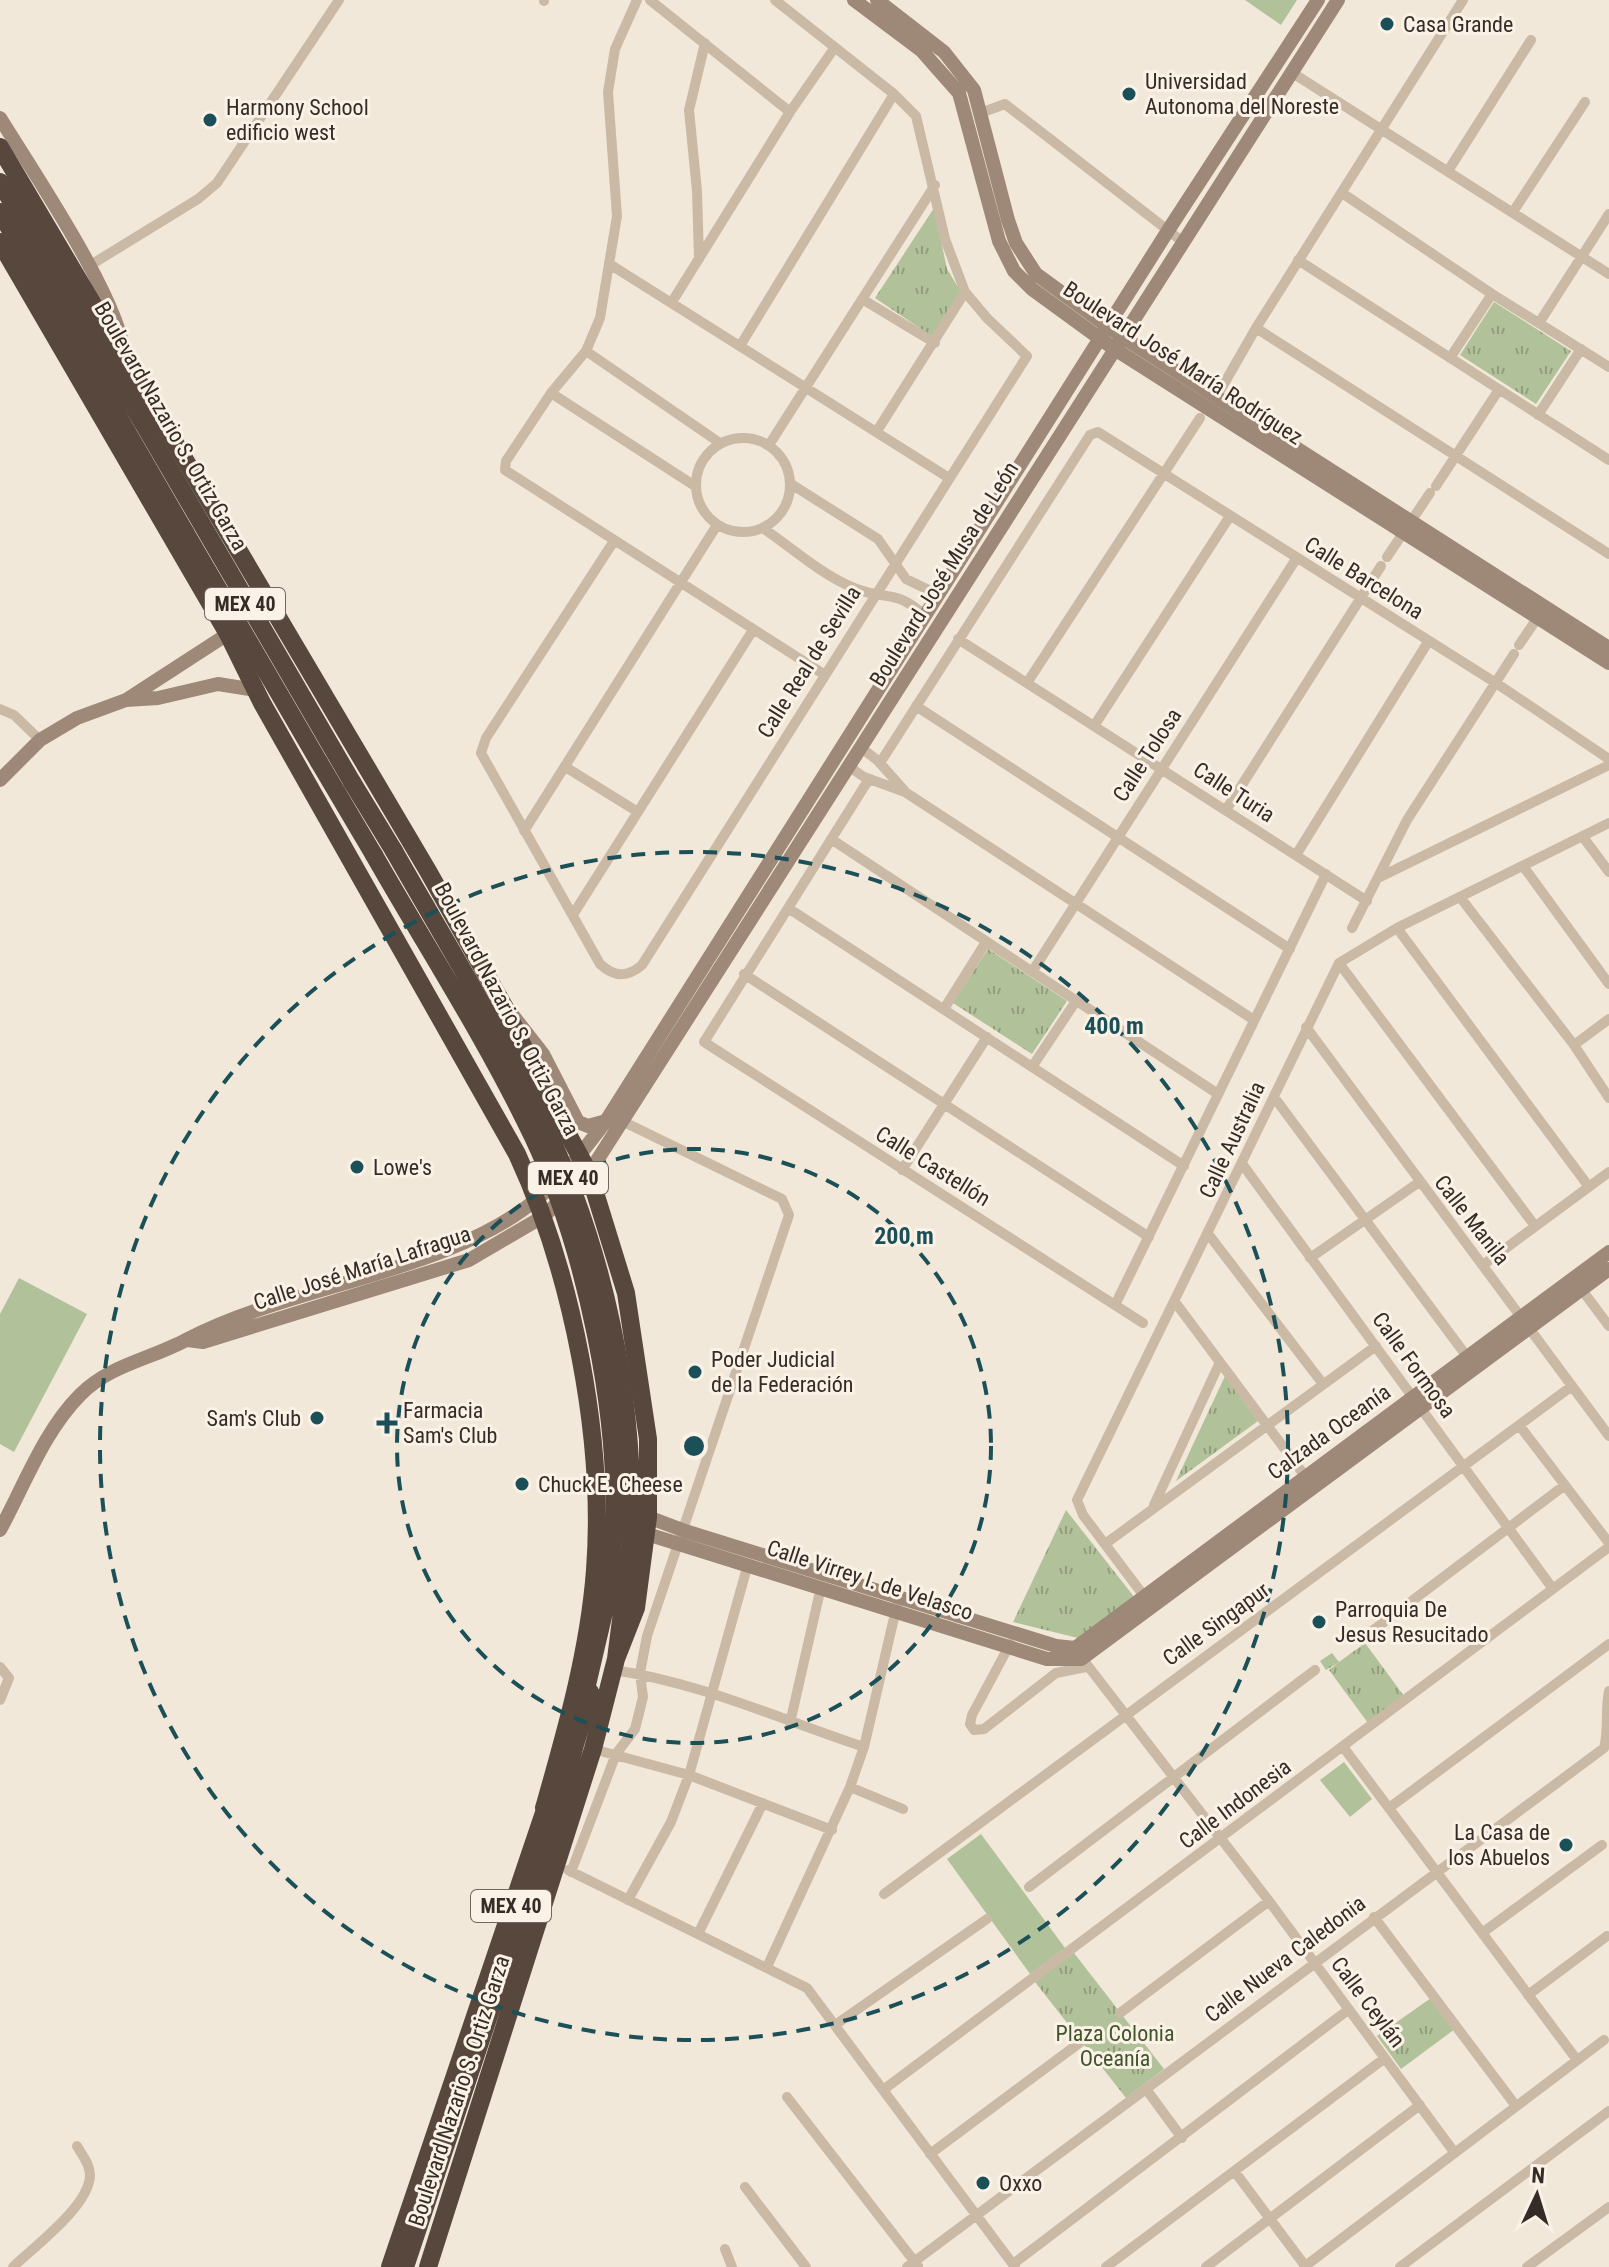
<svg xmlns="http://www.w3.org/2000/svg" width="1609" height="2267" viewBox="0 0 1609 2267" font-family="'Roboto Condensed',sans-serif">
  <defs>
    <pattern id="park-tufts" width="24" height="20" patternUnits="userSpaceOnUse" patternTransform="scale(2)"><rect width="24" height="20" fill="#b1c199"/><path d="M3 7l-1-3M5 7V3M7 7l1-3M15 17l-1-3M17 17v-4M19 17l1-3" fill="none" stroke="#919d7d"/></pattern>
  </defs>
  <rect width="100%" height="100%" fill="#f2e8d9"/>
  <path fill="url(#park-tufts)" d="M 934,208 L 947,269 L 961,292 L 933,337 L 875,298 Z
    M 1494,302 L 1571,351 L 1536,404 L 1460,355 Z
    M 988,949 L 1067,1001 L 1032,1054 L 953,1003 Z
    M 1225,1376 L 1258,1421 L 1176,1481 Z
    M 1066,1510 L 1135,1598 L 1082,1639 L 1013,1622 Z
    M 1365,1643 L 1404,1696 L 1368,1723 L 1329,1670 L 1338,1663 L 1326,1670 L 1320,1661 L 1332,1653 L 1339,1662 Z
    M 1074,1953 L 1164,2069 L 1126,2098 L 1035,1982 Z
    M 1431,1998 L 1455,2029 L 1401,2069 L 1377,2036 Z"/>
  <path fill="#b1c199" d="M 1245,0 L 1297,0 L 1281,25 Z
    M 19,1278 L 87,1314 L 14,1452 L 0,1444 L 0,1314 Z
    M 1344,1762 L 1372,1799 L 1350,1817 L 1320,1780 Z
    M 981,1834 L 1065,1948 L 1030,1974 L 947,1859 Z"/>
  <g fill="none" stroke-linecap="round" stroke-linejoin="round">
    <path stroke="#cab9a5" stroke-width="10" d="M 637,0 L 615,49 L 608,92 L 617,216 L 600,318 L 586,351 L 551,393 L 506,461 L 505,470 L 825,675
      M 650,0 L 790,112
      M 544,1 L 544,0
      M 1291,72 L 1609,274
      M 983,112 L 1005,104 L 1183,242
      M 1448,171 L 1531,40
      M 1342,193 L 1492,294 L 1609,367
      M 1513,212 L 1585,102
      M 699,259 L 697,191 L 689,110 L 705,43
      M 1298,260 L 1609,460
      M 611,265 L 949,478
      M 89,266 L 198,199 L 217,183 L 339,0
      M 862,299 L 935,343
      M 672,302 L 790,112 L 835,47
      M 1539,323 L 1609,214
      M 1256,328 L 1609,554
      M 740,346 L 894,94
      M 586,351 L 720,443
      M 1450,358 L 1492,294
      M 551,393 L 695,486
      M 1213,403 L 1256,328 L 1463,0
      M 1538,415 L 1581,349
      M 877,431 L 965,292
      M696 485a47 47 0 1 1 94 0a47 47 0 1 1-94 0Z
      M 769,445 L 935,185
      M 791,484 L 878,539 L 906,579 L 937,594
      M 1436,486 L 1498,391
      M 763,528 C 792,548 822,575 854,588 C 885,601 894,588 924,615
      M 614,541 L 486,738 L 481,753 L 600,964 C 614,977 627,978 642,965 L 1027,356 L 987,318 L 965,292 L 945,239 L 916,116 L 894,94 L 775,0
      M 1387,557 L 1430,493
      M 958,639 L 1367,901
      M 1519,645 L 1538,617
      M 1027,683 L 1200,418
      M 916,706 L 1290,949
      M 0,709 L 14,715 L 40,740
      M 1094,726 L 1230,516
      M 860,747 L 877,760 L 904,790
      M 880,763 L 1090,435 L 1098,432 L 1496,683 L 1609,759
      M 848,766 L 864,777 L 905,792 L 1254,1020
      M 567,768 L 638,812
      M 869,779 L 704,1042 L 1143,1323
      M 1226,810 L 1381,566
      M 524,831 L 717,525
      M 1583,837 L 1609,872
      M 831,839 L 1218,1094
      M 1296,855 L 1428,642
      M 1523,866 L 1609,984
      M 1378,878 L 1609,765
      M 1460,897 L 1574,1045 L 1609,1098
      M 788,908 L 1184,1166
      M 574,913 L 753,630
      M 1352,928 L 1407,820 L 1514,654
      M 1397,928 L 1589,1187
      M 1339,963 L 1535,1226
      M 1032,972 L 1296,559
      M 744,974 L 1149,1237
      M 944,1009 L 986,942
      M 1306,1027 L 1609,1436
      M 1574,1045 L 1609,1019
      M 1032,1067 L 1076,1001
      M 1274,1097 L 1468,1358
      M 1243,1165 L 1553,1589
      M 902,1170 L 987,1037
      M 1209,1235 L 1323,1384
      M 1310,1258 L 1418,1183
      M 1483,1265 L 1609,1172
      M 1582,1290 L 1609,1326
      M 1175,1302 L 1308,1480
      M 1115,1305 L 1326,874
      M 1519,1425 L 1609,1543
      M 1154,1505 L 1220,1362
      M 1105,1544 L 1376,1346
      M 1144,1596 L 1083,1515 L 1077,1500 L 1339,963 L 1397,928 L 1609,823
      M 1363,1638 L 1565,1485
      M 1010,1644 L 972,1715 L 970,1724 L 974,1730 L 984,1729 L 1056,1673 L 1086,1667
      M 1078,1653 L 1269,1901 L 1454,2152
      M 0,1667 L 9,1678 L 0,1700
      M 613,1670 C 699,1682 782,1720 864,1747
      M 790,1723 L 821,1587
      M 1344,1748 L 1577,2060
      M 593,1749 L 689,1775 L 832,1830
      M 850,1787 L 903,1809
      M 1389,1808 L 1609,1644
      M 568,1870 L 807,1988 L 1015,2267
      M 571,1872 L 616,1754 L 635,1729 L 643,1697 L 640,1673 L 647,1636 L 789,1215 L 782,1199 L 622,1121
      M 1029,1887 L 1315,1670
      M 884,1894 L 1572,1386
      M 628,1900 L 671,1822 L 689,1775 L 748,1564
      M 1374,1917 L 1516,2106
      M 1482,1933 L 1602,1845
      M 698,1934 L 763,1803
      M 767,1967 L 850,1787 L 864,1747 L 897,1605
      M 1528,1995 L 1607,1936
      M 1120,2013 L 1269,1901
      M 835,2025 L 987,1919
      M 1146,2089 L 1182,2138
      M 883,2090 L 1609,1547
      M 787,2097 L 918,2266
      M 930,2154 L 1082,2041
      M 1235,2172 L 1306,2267
      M 745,2187 L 806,2267
      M 725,2249 L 732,2267
      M 1013,2264 L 1348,2010
      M 13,2267 C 35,2246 90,2205 90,2175 C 90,2164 82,2155 77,2146
      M 907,2267 L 1604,1748 C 1609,1731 1605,1709 1609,1691
      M 1106,2267 L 1385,2058
      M 1206,2267 L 1420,2105
      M 1304,2267 L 1604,2040
      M 1400,2267 L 1609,2111
      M 1527,2267 L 1609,2207"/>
    <path stroke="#9e8877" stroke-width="14" d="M 854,0 L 922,51 L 959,93 L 999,241 L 1014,271 L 1032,289 L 1113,348 L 1609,663
      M 877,0 L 944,52 L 974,90 L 1008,220 L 1016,243 L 1036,274 L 1121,336 L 1609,648
      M 0,118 C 30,167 125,307 124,358
      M 126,700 L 158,698 L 218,684 L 256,690
      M 0,780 L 40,740 L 77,718 L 126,700 L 237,628
      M 511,1013 L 543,1054 L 578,1122 L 588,1126 L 606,1121
      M 187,1340 L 203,1342 L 469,1260 L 544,1216 L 589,1173 L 1338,0
      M 648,1517 L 685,1531 L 1056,1646 L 1075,1648 L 1609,1252
      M 0,1530 C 24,1486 44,1431 80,1395 C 109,1365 151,1359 186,1340 C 292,1284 450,1273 538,1198 C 565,1176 585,1148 606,1121 L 1169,229 L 1318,0
      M 647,1534 L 1047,1659 L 1081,1659 L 1609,1269"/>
    <path stroke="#57473d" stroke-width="18" d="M 0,147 L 428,871 L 505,1008 L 544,1090 L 589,1173 L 626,1293 L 648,1439 L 648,1517 L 636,1608 L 616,1659
      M 0,182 L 143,423
      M 0,212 L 185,532
      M 0,242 L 228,634 L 262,703 L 517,1154 C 572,1273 605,1438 595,1570 C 589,1651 566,1731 544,1808
      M 319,762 L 374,855
      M 352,782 L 394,851
      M 583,1702 L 605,1608 L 613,1540
      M 390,2267 L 549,1798
      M 405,2267 L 550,1833 L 590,1692
      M 428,2267 L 593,1749 L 616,1659 L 631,1542"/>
    <path stroke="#57473d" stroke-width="18" d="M 143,423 L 352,782
      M 185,532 L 319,762
      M 394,851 C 444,939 498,1026 541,1117 C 604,1246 636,1398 631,1542
      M 374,855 C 427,948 487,1040 533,1137 C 585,1247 622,1419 613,1540"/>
  </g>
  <g fill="none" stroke="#1b5058" stroke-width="4" stroke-dasharray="14 10">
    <circle cx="694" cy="1446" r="297"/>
    <circle cx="694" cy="1446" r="594"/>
  </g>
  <g fill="#1b5058" stroke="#faf2e6" stroke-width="3">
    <circle cx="1387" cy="24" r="8"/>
    <circle cx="1129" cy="94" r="8"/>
    <circle cx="210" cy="120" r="8"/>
    <circle cx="357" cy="1167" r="8"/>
    <circle cx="695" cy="1372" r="8"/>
    <circle cx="317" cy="1418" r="8"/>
    <path d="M383 1411h8v8h8v8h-8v8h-8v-8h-8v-8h8z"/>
    <circle cx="522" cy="1484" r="8"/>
    <circle cx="1319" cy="1622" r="8"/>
    <circle cx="1566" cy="1845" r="8"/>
    <circle cx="983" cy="2183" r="8"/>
  </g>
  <g text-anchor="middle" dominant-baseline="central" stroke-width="6" stroke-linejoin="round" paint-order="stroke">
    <g fill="#faf2e6" stroke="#716760" stroke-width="2">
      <rect x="205" y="588" width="80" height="32" rx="6"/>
      <rect x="528" y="1162" width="80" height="32" rx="6"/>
      <rect x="471" y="1890" width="80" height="32" rx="6"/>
    </g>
    <g font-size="20" font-weight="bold" fill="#362c27">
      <text x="245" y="604">MEX 40</text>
      <text x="568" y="1178">MEX 40</text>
      <text x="511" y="1906">MEX 40</text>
    </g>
    <g font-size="22" fill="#362c27" stroke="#faf2e6" text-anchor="start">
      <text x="1403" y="24">Casa Grande</text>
      <text x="1145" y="81">Universidad<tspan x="1145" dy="25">Autonoma del Noreste</tspan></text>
      <text x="226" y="107">Harmony School<tspan x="226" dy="25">edificio west</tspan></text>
      <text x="373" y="1167">Lowe's</text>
      <text x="711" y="1359">Poder Judicial<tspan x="711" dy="25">de la Federación</tspan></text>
      <text x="403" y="1410">Farmacia<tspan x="403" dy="25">Sam's Club</tspan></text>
      <text x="301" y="1418" text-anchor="end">Sam's Club</text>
      <text x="538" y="1484">Chuck E. Cheese</text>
      <text x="1335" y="1609">Parroquia De<tspan x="1335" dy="25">Jesus Resucitado</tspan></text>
      <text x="1550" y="1832" text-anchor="end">La Casa de<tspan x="1550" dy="25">los Abuelos</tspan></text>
      <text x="999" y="2183">Oxxo</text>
    </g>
    <g font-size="22" fill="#362c27" stroke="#faf2e6">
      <text transform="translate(1183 363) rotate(33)">Boulevard José María Rodríguez</text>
      <text transform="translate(171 426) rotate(60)">Boulevard Nazario S. Ortiz Garza</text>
      <text transform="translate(944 574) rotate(-58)">Boulevard José Musa de León</text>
      <text transform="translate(1364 578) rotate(32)">Calle Barcelona</text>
      <text transform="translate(809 662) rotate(-58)">Calle Real de Sevilla</text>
      <text transform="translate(1147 755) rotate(-57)">Calle Tolosa</text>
      <text transform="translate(1234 792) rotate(33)">Calle Turia</text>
      <text transform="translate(507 1009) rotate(62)">Boulevard Nazario S. Ortiz Garza</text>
      <text transform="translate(1232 1140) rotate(-65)">Calle Australia</text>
      <text transform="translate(933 1166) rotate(32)">Calle Castellón</text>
      <text transform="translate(1472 1220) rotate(52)">Calle Manila</text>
      <text transform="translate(362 1268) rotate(-18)">Calle José María Lafragua</text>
      <text transform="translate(1414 1365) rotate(54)">Calle Formosa</text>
      <text transform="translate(1329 1432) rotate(-36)">Calzada Oceanía</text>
      <text transform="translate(870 1580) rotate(18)">Calle Virrey I. de Velasco</text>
      <text transform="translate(1216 1624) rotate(-36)">Calle Singapur</text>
      <text transform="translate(1235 1804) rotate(-37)">Calle Indonesia</text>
      <text transform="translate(1285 1959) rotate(-37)">Calle Nueva Caledonia</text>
      <text transform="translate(1368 2002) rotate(53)">Calle Ceylán</text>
      <text transform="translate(459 2091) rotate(-72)">Boulevard Nazario S. Ortiz Garza</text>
    </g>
    <g font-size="22" fill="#42542a" stroke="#faf2e6">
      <text x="1115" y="2033">Plaza Colonia<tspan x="1115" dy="25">Oceanía</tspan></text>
    </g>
  </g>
  <circle cx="694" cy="1446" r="12" fill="#1b5058" stroke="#faf2e6" stroke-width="4"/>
  <g font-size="24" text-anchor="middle" font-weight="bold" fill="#1b5058" stroke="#faf2e6" stroke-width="6" stroke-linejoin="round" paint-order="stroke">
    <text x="1114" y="1034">400 m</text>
    <text x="904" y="1244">200 m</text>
  </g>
  <g transform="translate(1537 2195) rotate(4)" stroke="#faf2e6" stroke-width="6" paint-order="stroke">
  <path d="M0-6L14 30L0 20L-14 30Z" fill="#362c27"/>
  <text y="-12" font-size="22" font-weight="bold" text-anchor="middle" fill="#362c27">N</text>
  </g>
</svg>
